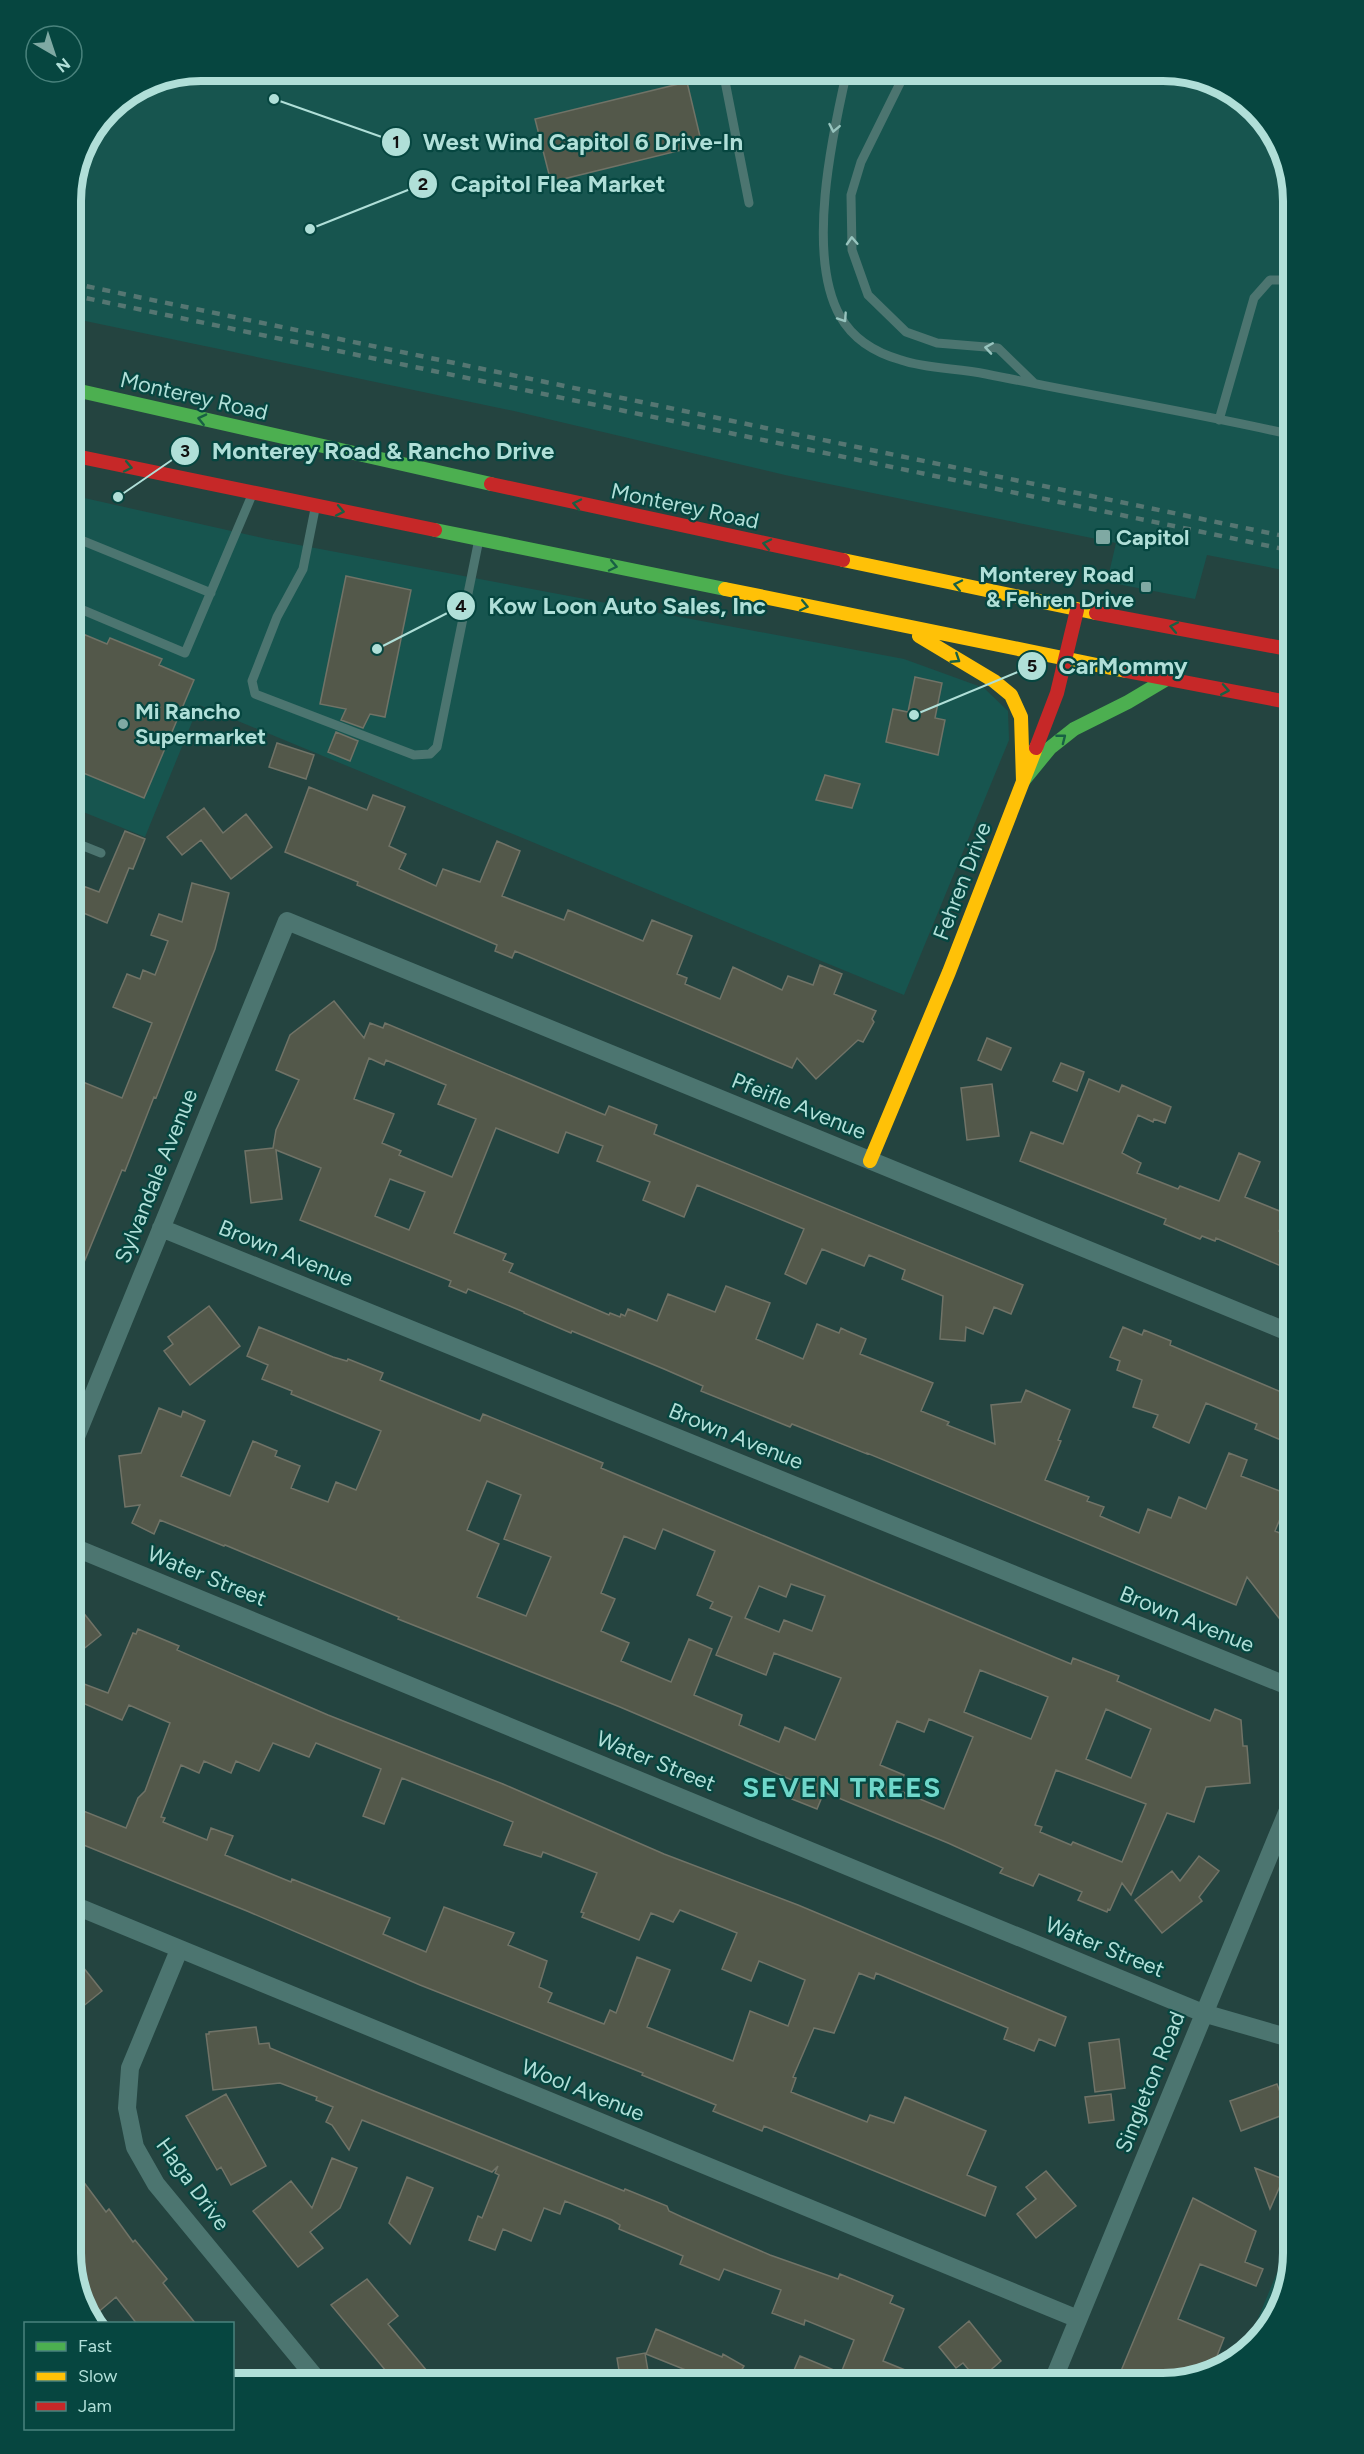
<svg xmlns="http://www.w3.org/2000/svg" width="1364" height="2454" viewBox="0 0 1364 2454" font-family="Figtree,sans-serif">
  <rect width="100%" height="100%" fill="#244440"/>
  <path fill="#17554f" d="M 201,71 L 1172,71 L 1236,93 L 1283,151 L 1293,201 L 1293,572 L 1207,555 L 1195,599 L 1107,582 L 1116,543 L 785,475 L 514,411 L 71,318 L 71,193 L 81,151 L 109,109 L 152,80 Z
    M 71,495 L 267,539 L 904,659 L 984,688 L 1008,711 L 1009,740 L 904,995 L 199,705 L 145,837 L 71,807 Z
    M 1293,2234 L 1293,2253 L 1272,2325 L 1247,2345 Z"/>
  <path fill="#53584a" stroke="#707367" stroke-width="1.5" fill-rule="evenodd" d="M 687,82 L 702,145 L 551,182 L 535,119 Z
    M 346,576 L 411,590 L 385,717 L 370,714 L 363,728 L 341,720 L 346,709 L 320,704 Z
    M 83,634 L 107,644 L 110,638 L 162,659 L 159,665 L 194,680 L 144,798 L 71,768 L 71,642 L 78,645 Z
    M 915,677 L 942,683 L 935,718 L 945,720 L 938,755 L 886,742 L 893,709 L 908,712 Z
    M 336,732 L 358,741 L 350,761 L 328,752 Z
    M 277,743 L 314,755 L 306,779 L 269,767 Z
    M 825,775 L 860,784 L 852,808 L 816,800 Z
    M 309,787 L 367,810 L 373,795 L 405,807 L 389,846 L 406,854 L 399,869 L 436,886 L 443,869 L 480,882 L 497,841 L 520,851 L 502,896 L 564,920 L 568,910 L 643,941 L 652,920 L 692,936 L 677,974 L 687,978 L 685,984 L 720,999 L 733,967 L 782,990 L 788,976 L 813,985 L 820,965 L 842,974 L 834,994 L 876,1011 L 872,1019 L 874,1022 L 863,1042 L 858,1040 L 816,1079 L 797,1058 L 792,1068 L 515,951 L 512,958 L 495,951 L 497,945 L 357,885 L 358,882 L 285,852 Z
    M 204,808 L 223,833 L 246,814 L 272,847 L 231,879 L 201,840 L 182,855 L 167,837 Z
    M 125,831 L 145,839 L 133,869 L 129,868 L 107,923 L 74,909 L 83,886 L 99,892 Z
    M 192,883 L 229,893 L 215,949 L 156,1098 L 154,1097 L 125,1171 L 122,1170 L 71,1294 L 71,1077 L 122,1098 L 152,1023 L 113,1007 L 127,974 L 140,979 L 143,970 L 155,975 L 168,941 L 151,935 L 159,914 L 182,922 Z
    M 334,1001 L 364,1038 L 370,1023 L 383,1028 L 385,1023 L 605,1115 L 609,1106 L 657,1125 L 654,1134 L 1023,1285 L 1011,1314 L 994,1307 L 983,1334 L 966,1327 L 965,1341 L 940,1339 L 943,1296 L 902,1279 L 905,1270 L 869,1255 L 864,1266 L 822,1249 L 806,1284 L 785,1274 L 804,1229 L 697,1185 L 684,1217 L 643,1200 L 650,1182 L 597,1161 L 603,1146 L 566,1132 L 558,1153 L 496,1128 L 454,1233 L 506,1254 L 503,1260 L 513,1264 L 509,1272 L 609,1315 L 610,1313 L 620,1317 L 621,1314 L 625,1316 L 628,1309 L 657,1321 L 668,1294 L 715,1312 L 726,1286 L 770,1303 L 756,1339 L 803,1359 L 817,1324 L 839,1333 L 841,1328 L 847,1331 L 866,1339 L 860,1354 L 933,1383 L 921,1411 L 949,1422 L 947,1425 L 995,1444 L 991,1405 L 1021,1402 L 1026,1390 L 1070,1410 L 1058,1440 L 1061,1441 L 1045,1480 L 1089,1497 L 1087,1501 L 1104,1507 L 1100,1516 L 1139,1533 L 1148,1509 L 1171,1518 L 1179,1497 L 1206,1509 L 1229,1453 L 1247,1460 L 1241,1476 L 1290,1495 L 1275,1531 L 1287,1536 L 1293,1545 L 1293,1636 L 1247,1577 L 1236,1605 L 867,1453 L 867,1454 L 792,1424 L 790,1427 L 701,1391 L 703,1386 L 664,1369 L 572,1331 L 571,1333 L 524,1313 L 524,1312 L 468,1289 L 466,1293 L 449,1286 L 451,1281 L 300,1220 L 321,1168 L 276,1150 L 282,1199 L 251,1203 L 245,1151 L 273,1148 L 276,1130 L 299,1080 L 276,1070 L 290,1035 ZM 369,1058 L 384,1065 L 386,1060 L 446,1085 L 438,1104 L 476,1119 L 452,1177 L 399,1155 L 401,1151 L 382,1143 L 394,1114 L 354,1099 ZM 390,1179 L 425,1192 L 409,1230 L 375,1216 Z
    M 987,1038 L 1011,1048 L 1001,1070 L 978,1060 Z
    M 1061,1063 L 1084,1072 L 1077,1091 L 1053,1081 Z
    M 1089,1079 L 1119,1092 L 1122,1085 L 1171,1107 L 1165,1123 L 1154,1119 L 1153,1122 L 1138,1115 L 1122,1153 L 1141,1163 L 1137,1173 L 1178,1189 L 1180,1186 L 1219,1201 L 1239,1153 L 1260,1162 L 1245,1197 L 1287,1214 L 1279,1231 L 1293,1237 L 1293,1256 L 1288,1269 L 1216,1238 L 1215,1241 L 1202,1236 L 1200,1239 L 1164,1224 L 1166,1219 L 1020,1161 L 1031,1132 L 1063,1144 Z
    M 992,1084 L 999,1136 L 967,1140 L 961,1088 Z
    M 209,1306 L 240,1346 L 190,1385 L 164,1351 L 173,1344 L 168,1337 Z
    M 259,1327 L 333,1357 L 347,1361 L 348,1359 L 383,1373 L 380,1380 L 480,1421 L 483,1414 L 603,1463 L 601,1468 L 1071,1664 L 1073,1658 L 1119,1676 L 1117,1681 L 1210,1721 L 1215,1709 L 1241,1720 L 1243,1746 L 1247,1746 L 1250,1783 L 1206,1787 L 1194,1822 L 1167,1813 L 1131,1895 L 1122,1883 L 1110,1910 L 1108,1909 L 1107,1912 L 1078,1900 L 1082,1892 L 1039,1874 L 1033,1886 L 1000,1873 L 1003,1868 L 948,1843 L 824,1792 L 817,1809 L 792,1799 L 799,1783 L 620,1707 L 398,1619 L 399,1617 L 225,1545 L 224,1546 L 160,1520 L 154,1534 L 132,1523 L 140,1505 L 125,1507 L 119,1456 L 141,1453 L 159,1408 L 181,1417 L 183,1411 L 205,1421 L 181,1476 L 230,1496 L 253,1441 L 277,1451 L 275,1456 L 300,1466 L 291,1488 L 328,1502 L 336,1482 L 356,1490 L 381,1431 L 291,1394 L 292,1391 L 262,1379 L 268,1365 L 247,1356 ZM 487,1481 L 521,1495 L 504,1539 L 551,1557 L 526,1616 L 477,1597 L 499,1544 L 467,1530 ZM 663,1529 L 715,1551 L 697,1595 L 713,1602 L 710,1608 L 732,1617 L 716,1655 L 766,1675 L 774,1653 L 841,1678 L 815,1740 L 785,1727 L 779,1742 L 739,1725 L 742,1715 L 694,1695 L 712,1649 L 689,1639 L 671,1682 L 621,1661 L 629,1643 L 601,1631 L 615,1599 L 601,1593 L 624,1536 L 655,1549 ZM 791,1584 L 825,1596 L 812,1631 L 784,1620 L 779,1632 L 745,1618 L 759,1586 L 786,1597 ZM 980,1670 L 1048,1697 L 1031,1739 L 964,1712 ZM 1106,1709 L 1151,1729 L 1131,1778 L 1086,1759 ZM 929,1719 L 973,1737 L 944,1809 L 898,1790 L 904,1775 L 880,1765 L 897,1721 L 924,1732 ZM 1056,1770 L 1146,1804 L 1122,1862 L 1073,1842 L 1071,1845 L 1040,1832 L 1042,1827 L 1035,1825 Z
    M 1123,1327 L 1142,1335 L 1144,1330 L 1171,1341 L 1170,1345 L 1293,1397 L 1293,1445 L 1255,1429 L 1257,1424 L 1206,1403 L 1189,1443 L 1153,1427 L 1158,1415 L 1133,1407 L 1142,1380 L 1117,1370 L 1120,1361 L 1110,1357 Z
    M 82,1611 L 101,1635 L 71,1659 L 71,1620 Z
    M 138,1629 L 179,1646 L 177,1650 L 328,1715 L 503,1784 L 664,1854 L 798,1905 L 1066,2017 L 1055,2046 L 1039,2039 L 1034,2051 L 1004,2039 L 1008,2028 L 876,1973 L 874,1979 L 859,1973 L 834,2033 L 814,2028 L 793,2077 L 796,2078 L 791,2092 L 867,2122 L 870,2115 L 894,2123 L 905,2097 L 986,2131 L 967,2175 L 996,2187 L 985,2216 L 764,2126 L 762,2131 L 713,2111 L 716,2105 L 642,2075 L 643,2073 L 420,1985 L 247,1911 L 71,1840 L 71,1806 L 126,1828 L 138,1798 L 145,1791 L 170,1723 L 129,1705 L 122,1720 L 71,1698 L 71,1679 L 108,1693 L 133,1633 L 136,1634 ZM 273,1743 L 309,1757 L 316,1743 L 381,1769 L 363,1816 L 384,1824 L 402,1778 L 513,1822 L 504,1845 L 541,1857 L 543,1852 L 597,1873 L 581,1912 L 584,1913 L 582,1917 L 639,1940 L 651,1913 L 673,1922 L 680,1910 L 737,1933 L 722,1969 L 751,1981 L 759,1961 L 805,1980 L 788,2026 L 750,2011 L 733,2061 L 647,2027 L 670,1970 L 637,1957 L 616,2013 L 610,2010 L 604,2024 L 548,2002 L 552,1993 L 539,1987 L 547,1961 L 508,1945 L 514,1933 L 444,1907 L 426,1952 L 383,1934 L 390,1918 L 292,1879 L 291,1882 L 225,1855 L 233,1836 L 211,1828 L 207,1840 L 163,1822 L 165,1818 L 161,1817 L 181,1765 L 199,1773 L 204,1761 L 231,1773 L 236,1761 L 259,1771 Z
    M 1199,1856 L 1219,1871 L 1199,1897 L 1202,1901 L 1162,1933 L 1135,1900 L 1172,1871 L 1180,1881 Z
    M 71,1952 L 102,1991 L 71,2016 Z
    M 256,2027 L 259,2044 L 269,2043 L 270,2048 L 374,2091 L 624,2191 L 625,2189 L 667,2206 L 669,2211 L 682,2217 L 770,2255 L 838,2279 L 840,2274 L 893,2296 L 890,2303 L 904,2309 L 883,2361 L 937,2383 L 815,2383 L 792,2375 L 800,2356 L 841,2373 L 854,2340 L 805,2320 L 804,2325 L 772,2313 L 781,2290 L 724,2269 L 719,2280 L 680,2264 L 683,2256 L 619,2229 L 620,2225 L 612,2220 L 565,2201 L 560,2214 L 544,2208 L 531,2241 L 503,2229 L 495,2250 L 469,2240 L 478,2216 L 482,2218 L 499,2175 L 495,2173 L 498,2166 L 492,2172 L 362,2120 L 349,2150 L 332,2125 L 326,2122 L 333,2107 L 316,2100 L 317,2097 L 280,2083 L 213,2090 L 206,2034 L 209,2034 L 209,2032 Z
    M 1119,2039 L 1125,2088 L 1095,2092 L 1089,2043 Z
    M 1277,2084 L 1288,2113 L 1241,2131 L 1230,2101 Z
    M 226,2094 L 266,2166 L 231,2185 L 221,2167 L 217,2170 L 186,2116 Z
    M 1111,2094 L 1114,2120 L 1089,2123 L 1085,2097 Z
    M 332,2158 L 357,2168 L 340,2208 L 310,2232 L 323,2248 L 298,2267 L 253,2211 L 291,2181 L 312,2208 Z
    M 71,2165 L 106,2212 L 109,2209 L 133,2242 L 135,2240 L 167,2279 L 163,2283 L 196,2324 L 137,2324 L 116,2297 L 96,2314 L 79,2294 L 70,2253 Z
    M 1255,2168 L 1283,2179 L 1270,2209 Z
    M 1046,2171 L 1076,2206 L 1036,2238 L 1017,2214 L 1036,2199 L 1026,2187 Z
    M 407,2177 L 433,2188 L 410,2244 L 389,2223 Z
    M 1193,2198 L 1256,2231 L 1245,2262 L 1263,2269 L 1256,2286 L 1200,2264 L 1178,2319 L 1224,2338 L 1210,2374 L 1163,2384 L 1116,2383 Z
    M 367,2279 L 398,2316 L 388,2324 L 437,2383 L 396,2383 L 331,2305 Z
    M 969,2321 L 1001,2361 L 978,2381 L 963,2363 L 956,2368 L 939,2347 Z
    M 656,2329 L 722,2357 L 723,2354 L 744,2366 L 734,2383 L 718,2383 L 646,2354 Z
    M 645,2353 L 650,2383 L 621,2383 L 617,2358 Z"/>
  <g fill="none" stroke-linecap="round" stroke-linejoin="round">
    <path stroke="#4c7570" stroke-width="9" d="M 723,71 L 749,203
      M 847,71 C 832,136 806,255 840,316 C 853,339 876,353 901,360 C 927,369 958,368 986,374 C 1088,395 1192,412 1293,435
      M 906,71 L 861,162 L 851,195 L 852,250 L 868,295 L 906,332 L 937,343 L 998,348 L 1034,383
      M 1219,420 L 1254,298 L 1270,280 L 1293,280
      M 315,509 L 303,569 L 277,617 L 252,681 L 255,694 L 414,755 L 430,754 L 437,747 L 478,544
      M 71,536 L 211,593
      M 71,605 L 185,653 L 252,495
      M 71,841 L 101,853"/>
    <path stroke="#4c7570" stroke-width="18" d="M 161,1228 L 1293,1688
      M 71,1449 L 287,921 L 1293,1334
      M 71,1546 L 1203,2013 L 1293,2039
      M 71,1904 L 1078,2319
      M 179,1950 L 130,2068 L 127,2108 L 135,2147 L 156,2184 L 320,2383
      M 1052,2383 L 1293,1798"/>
    <path stroke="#4caf50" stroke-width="14" d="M 71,389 L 491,484
      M 435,530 L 725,589
      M 1023,781 L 1050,748 L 1074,729 L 1128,702 L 1165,680"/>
    <path stroke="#ffc107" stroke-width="14" d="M 843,560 L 1096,613
      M 725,589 L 1126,671
      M 919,636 L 994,681 L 1011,695 L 1021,717 L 1023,781
      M 870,1161 L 949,972 L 1036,748"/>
    <path stroke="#c62828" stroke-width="14" d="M 71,455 L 435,530
      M 491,484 L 843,560
      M 1096,613 L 1293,650
      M 1126,671 L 1293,703
      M 1036,748 L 1057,693 L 1077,610"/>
    <path stroke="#557672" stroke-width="4.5" stroke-dasharray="8 8" stroke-linecap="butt" d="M 71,283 L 1293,538
      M 71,295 L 1293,551"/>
  </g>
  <defs><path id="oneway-chevron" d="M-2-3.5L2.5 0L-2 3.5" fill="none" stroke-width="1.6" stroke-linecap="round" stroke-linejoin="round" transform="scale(1.5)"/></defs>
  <g stroke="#97c4be">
    <use href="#oneway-chevron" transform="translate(834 128) rotate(101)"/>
    <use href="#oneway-chevron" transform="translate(852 241) rotate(-93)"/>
    <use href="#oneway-chevron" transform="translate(843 318) rotate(56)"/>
    <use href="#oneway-chevron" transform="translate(989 348) rotate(-171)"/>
  </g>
  <g stroke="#186044">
    <use href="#oneway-chevron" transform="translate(202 419) rotate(-167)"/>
    <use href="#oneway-chevron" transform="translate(128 467) rotate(12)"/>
    <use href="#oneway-chevron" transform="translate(577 504) rotate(-168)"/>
    <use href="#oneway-chevron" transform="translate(340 511) rotate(11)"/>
    <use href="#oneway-chevron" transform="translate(767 544) rotate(-168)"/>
    <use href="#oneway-chevron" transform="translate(613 566) rotate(12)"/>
    <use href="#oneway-chevron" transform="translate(958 585) rotate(-168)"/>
    <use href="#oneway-chevron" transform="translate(804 606) rotate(12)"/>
    <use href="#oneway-chevron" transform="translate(1174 627) rotate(-169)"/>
    <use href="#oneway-chevron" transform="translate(956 659) rotate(33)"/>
    <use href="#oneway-chevron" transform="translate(1225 690) rotate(10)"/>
    <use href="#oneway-chevron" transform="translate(1062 738) rotate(-38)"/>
  </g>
  <g fill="#7fa9a3" stroke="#064640" stroke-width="2">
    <rect x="1095" y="529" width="16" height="16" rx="3"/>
    <rect x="1140" y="581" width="12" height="12" rx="3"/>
    <circle cx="123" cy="724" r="6"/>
  </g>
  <g text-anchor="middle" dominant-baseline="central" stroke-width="4.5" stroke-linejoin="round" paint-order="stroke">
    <g font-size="22" fill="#b0dfd8" stroke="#064640">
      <text transform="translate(194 396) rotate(13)">Monterey Road</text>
      <text transform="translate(685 506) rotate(12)">Monterey Road</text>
      <text transform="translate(962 881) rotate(-69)">Fehren Drive</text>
      <text transform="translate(799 1106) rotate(22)">Pfeifle Avenue</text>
      <text transform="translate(156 1176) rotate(-68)">Sylvandale Avenue</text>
      <text transform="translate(286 1253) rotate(22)">Brown Avenue</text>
      <text transform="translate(736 1436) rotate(22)">Brown Avenue</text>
      <text transform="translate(207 1576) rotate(22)">Water Street</text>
      <text transform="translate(1187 1619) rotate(22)">Brown Avenue</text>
      <text transform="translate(656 1761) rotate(22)">Water Street</text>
      <text transform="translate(1105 1947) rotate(22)">Water Street</text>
      <text transform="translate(1150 2082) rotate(-68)">Singleton Road</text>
      <text transform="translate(583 2090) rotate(22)">Wool Avenue</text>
      <text transform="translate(193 2184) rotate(54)">Haga Drive</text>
    </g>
    <g font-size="22" font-weight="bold" fill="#b0dfd8" stroke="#064640" text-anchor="start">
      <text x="1116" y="537">Capitol</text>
      <text x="1134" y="574" text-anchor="end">Monterey Road<tspan x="1134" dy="25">&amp; Fehren Drive</tspan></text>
      <text x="135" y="711">Mi Rancho<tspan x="135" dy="25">Supermarket</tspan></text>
    </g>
    <g font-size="28" font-weight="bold" letter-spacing="1.5" fill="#6fd7ca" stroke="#064640">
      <text x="842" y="1787">SEVEN TREES</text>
    </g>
  </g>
  <path d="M0 0H1364V2454H0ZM201 81H1163A120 120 0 0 1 1283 201V2253A120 120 0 0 1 1163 2373H201A120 120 0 0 1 81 2253V201A120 120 0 0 1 201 81Z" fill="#064640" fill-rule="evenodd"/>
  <path fill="none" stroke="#b0dfd8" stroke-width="8" d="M201 81H1163A120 120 0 0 1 1283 201V2253A120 120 0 0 1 1163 2373H201A120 120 0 0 1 81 2253V201A120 120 0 0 1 201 81Z"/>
  <path fill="none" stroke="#b0dfd8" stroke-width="2" d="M274 99L396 142M310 229L423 184M118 497L185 451M377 649L461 606M914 715L1032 666"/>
  <g fill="#b0dfd8" stroke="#064640" stroke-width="2">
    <circle cx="274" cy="99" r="6"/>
    <circle cx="310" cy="229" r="6"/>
    <circle cx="118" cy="497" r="6"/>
    <circle cx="377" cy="649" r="6"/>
    <circle cx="914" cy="715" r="6"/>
    <circle cx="396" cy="142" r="15"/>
    <circle cx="423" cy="184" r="15"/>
    <circle cx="185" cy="451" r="15"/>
    <circle cx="461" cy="606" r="15"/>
    <circle cx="1032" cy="666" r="15"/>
  </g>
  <g font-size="18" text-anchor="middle" font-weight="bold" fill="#111">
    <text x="396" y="148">1</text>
    <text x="423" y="190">2</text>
    <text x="185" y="457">3</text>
    <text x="461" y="612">4</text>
    <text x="1032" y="672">5</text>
  </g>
  <g font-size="24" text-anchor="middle" font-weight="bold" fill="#b0dfd8" stroke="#064640" stroke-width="4.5" stroke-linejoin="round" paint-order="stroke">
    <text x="583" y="150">West Wind Capitol 6 Drive-In</text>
    <text x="558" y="192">Capitol Flea Market</text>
    <text x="383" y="459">Monterey Road &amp; Rancho Drive</text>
    <text x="627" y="614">Kow Loon Auto Sales, Inc</text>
    <text x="1123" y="674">CarMommy</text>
  </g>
  <rect x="24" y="2322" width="210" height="108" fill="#064640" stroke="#4a837d" stroke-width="1.5"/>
  <rect x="36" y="2342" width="30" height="9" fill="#4caf50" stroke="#4a837d" stroke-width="1.5"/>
  <text x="78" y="2352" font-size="18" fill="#b0dfd8">Fast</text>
  <rect x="36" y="2372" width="30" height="9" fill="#ffc107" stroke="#4a837d" stroke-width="1.5"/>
  <text x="78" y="2382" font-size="18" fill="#b0dfd8">Slow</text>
  <rect x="36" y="2402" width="30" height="9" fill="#c62828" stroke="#4a837d" stroke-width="1.5"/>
  <text x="78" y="2412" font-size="18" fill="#b0dfd8">Jam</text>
  <g transform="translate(54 54) rotate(141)"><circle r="28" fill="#064640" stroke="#4a837d" stroke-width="1.5"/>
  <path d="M0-4.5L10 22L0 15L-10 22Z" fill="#7fa9a3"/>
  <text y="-9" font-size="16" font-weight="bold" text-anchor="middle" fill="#b0dfd8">N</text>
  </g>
</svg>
